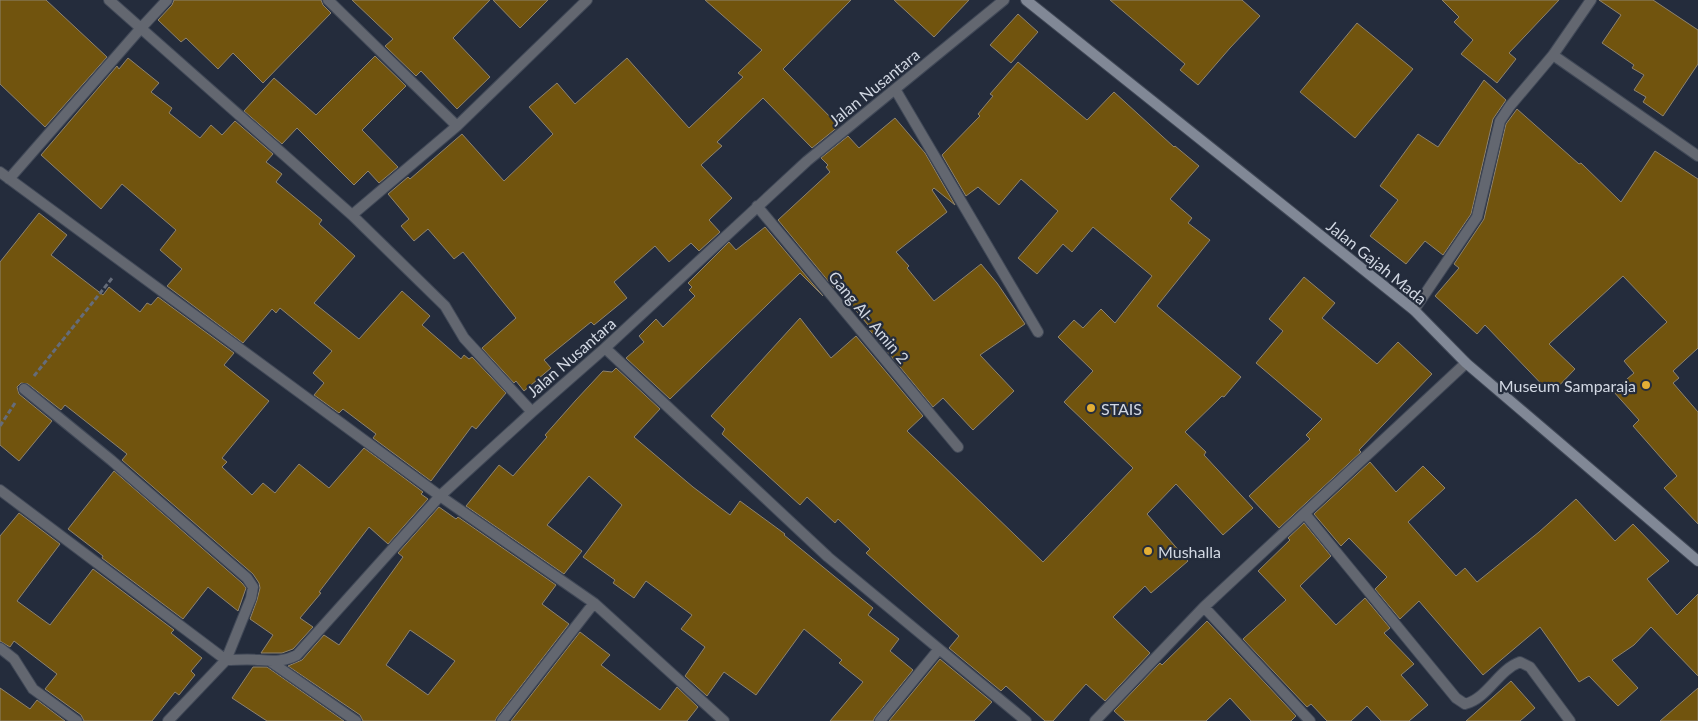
<svg xmlns="http://www.w3.org/2000/svg" width="1698" height="721" viewBox="0 0 1698 721" font-family="Lato,sans-serif">
  <rect width="100%" height="100%" fill="#242c3c"/>
  <path fill="#71540e" stroke="#8e836f" fill-rule="evenodd" d="M 0,0 L 46,0 L 107,57 L 45,127 L 0,84 Z
    M 174,0 L 321,0 L 323,5 L 331,13 L 263,83 L 233,53 L 218,69 L 186,38 L 181,42 L 158,20 L 172,5 Z
    M 352,0 L 490,0 L 453,38 L 490,77 L 457,109 L 421,71 L 416,76 L 385,46 L 393,39 Z
    M 493,0 L 548,0 L 520,28 Z
    M 705,0 L 851,0 L 783,69 L 839,126 L 812,148 L 763,98 L 717,142 L 722,146 L 701,165 L 732,198 L 709,220 L 720,232 L 699,251 L 691,243 L 669,262 L 655,246 L 614,282 L 627,298 L 594,325 L 591,322 L 544,360 L 551,368 L 524,391 L 516,381 L 514,383 L 482,348 L 516,318 L 463,252 L 454,259 L 428,229 L 414,241 L 401,226 L 409,219 L 388,194 L 408,177 L 410,179 L 462,134 L 504,181 L 553,134 L 529,107 L 557,83 L 575,104 L 627,58 L 689,128 L 743,77 L 738,73 L 762,50 Z
    M 894,0 L 969,0 L 934,37 Z
    M 1110,0 L 1242,0 L 1260,16 L 1230,48 L 1198,85 L 1180,70 L 1185,64 Z
    M 1442,0 L 1559,0 L 1509,53 L 1516,59 L 1497,83 L 1461,54 L 1473,40 L 1454,22 L 1459,17 Z
    M 1599,0 L 1653,0 L 1698,30 L 1698,64 L 1663,116 L 1643,102 L 1646,97 L 1634,90 L 1644,75 L 1632,68 L 1634,65 L 1602,43 L 1621,15 Z
    M 1018,14 L 1038,32 L 1011,63 L 990,45 Z
    M 1357,23 L 1413,69 L 1355,138 L 1300,92 Z
    M 375,56 L 406,86 L 362,130 L 398,167 L 379,183 L 368,171 L 354,185 L 297,128 L 282,144 L 244,111 L 274,78 L 316,115 Z
    M 128,58 L 159,83 L 151,92 L 172,108 L 169,113 L 200,138 L 211,125 L 222,135 L 235,121 L 273,154 L 266,162 L 282,174 L 276,182 L 322,220 L 319,224 L 355,256 L 314,303 L 359,339 L 402,291 L 430,316 L 422,325 L 461,359 L 464,355 L 469,359 L 472,357 L 506,393 L 476,429 L 472,426 L 431,481 L 373,438 L 376,434 L 343,409 L 339,413 L 314,395 L 324,383 L 313,373 L 332,351 L 280,308 L 276,313 L 272,309 L 243,343 L 167,286 L 182,269 L 160,250 L 176,230 L 122,184 L 101,209 L 41,155 L 117,66 L 119,69 Z
    M 1018,62 L 1087,120 L 1114,92 L 1174,147 L 1175,146 L 1199,166 L 1170,199 L 1192,218 L 1188,223 L 1210,240 L 1157,306 L 1241,377 L 1224,397 L 1222,396 L 1185,432 L 1206,452 L 1204,455 L 1253,508 L 1223,535 L 1176,484 L 1147,514 L 1188,561 L 1151,593 L 1145,586 L 1113,617 L 1150,653 L 1105,701 L 1086,684 L 1053,721 L 1045,721 L 1006,686 L 1001,691 L 949,648 L 959,636 L 866,553 L 870,549 L 838,519 L 835,523 L 807,497 L 800,505 L 722,434 L 725,429 L 711,416 L 800,318 L 831,358 L 856,336 L 923,416 L 907,431 L 1043,562 L 1133,468 L 1064,402 L 1093,371 L 1058,337 L 1074,320 L 1083,328 L 1101,309 L 1115,323 L 1152,276 L 1093,227 L 1072,252 L 1063,244 L 1037,274 L 1018,258 L 1058,211 L 1021,179 L 999,205 L 978,187 L 966,196 L 942,155 L 980,116 L 978,114 L 993,96 L 990,94 Z
    M 1484,80 L 1506,100 L 1493,119 L 1471,214 L 1443,255 L 1425,241 L 1406,264 L 1370,236 L 1398,200 L 1380,186 L 1418,134 L 1438,147 Z
    M 1517,109 L 1579,164 L 1581,163 L 1621,202 L 1655,151 L 1698,179 L 1698,348 L 1673,371 L 1679,378 L 1673,383 L 1698,412 L 1698,524 L 1664,488 L 1677,476 L 1633,426 L 1639,420 L 1613,391 L 1634,373 L 1624,361 L 1667,322 L 1623,276 L 1549,344 L 1575,369 L 1551,394 L 1485,325 L 1477,334 L 1435,296 L 1459,268 L 1454,264 L 1484,219 L 1506,124 Z
    M 895,118 L 925,153 L 955,205 L 934,188 L 932,190 L 947,212 L 896,252 L 909,266 L 907,268 L 934,301 L 981,264 L 997,283 L 1025,324 L 980,355 L 1014,391 L 973,430 L 943,398 L 933,407 L 867,327 L 868,325 L 836,287 L 834,288 L 778,220 L 830,172 L 826,167 L 828,165 L 821,158 L 848,136 L 859,148 Z
    M 39,213 L 67,235 L 51,255 L 103,295 L 109,287 L 140,312 L 147,303 L 151,305 L 158,297 L 234,353 L 224,365 L 269,401 L 222,458 L 227,462 L 222,467 L 252,495 L 263,483 L 275,493 L 299,464 L 329,488 L 364,448 L 423,492 L 421,494 L 428,499 L 388,544 L 369,527 L 319,592 L 321,593 L 300,618 L 313,627 L 293,649 L 282,653 L 261,653 L 273,635 L 250,619 L 257,600 L 260,588 L 259,583 L 253,574 L 122,460 L 127,454 L 65,405 L 61,410 L 28,384 L 21,383 L 17,387 L 19,394 L 52,421 L 19,461 L 0,445 L 0,262 Z
    M 765,227 L 823,296 L 800,273 L 670,399 L 626,358 L 644,342 L 639,336 L 656,319 L 663,327 L 695,296 L 689,290 L 692,287 L 688,283 L 729,242 L 736,250 Z
    M 1304,277 L 1335,303 L 1322,318 L 1377,364 L 1398,342 L 1432,374 L 1359,450 L 1361,452 L 1279,528 L 1249,496 L 1310,439 L 1306,435 L 1322,419 L 1256,363 L 1283,331 L 1269,319 Z
    M 616,368 L 660,409 L 634,437 L 693,487 L 730,515 L 740,501 L 785,534 L 784,535 L 873,608 L 868,615 L 899,639 L 890,651 L 913,670 L 875,717 L 873,721 L 830,721 L 863,682 L 839,663 L 842,660 L 804,629 L 756,695 L 724,672 L 707,696 L 685,676 L 705,647 L 681,629 L 692,615 L 646,581 L 634,598 L 613,583 L 615,580 L 583,557 L 622,505 L 589,476 L 547,525 L 582,551 L 564,574 L 466,506 L 499,465 L 513,476 L 547,437 L 545,435 L 576,400 L 603,371 L 612,372 Z
    M 1370,462 L 1396,492 L 1423,466 L 1445,488 L 1408,522 L 1456,576 L 1465,568 L 1477,582 L 1539,532 L 1576,499 L 1615,541 L 1633,524 L 1669,561 L 1647,579 L 1677,615 L 1698,594 L 1698,676 L 1651,627 L 1634,645 L 1612,660 L 1638,688 L 1618,706 L 1589,676 L 1579,682 L 1540,627 L 1483,675 L 1419,601 L 1400,619 L 1375,589 L 1387,577 L 1349,538 L 1341,546 L 1314,514 Z
    M 114,471 L 242,583 L 246,588 L 238,611 L 208,587 L 183,619 L 102,558 L 103,556 L 68,529 Z
    M 439,507 L 456,519 L 458,517 L 556,585 L 542,604 L 569,624 L 497,717 L 495,721 L 363,721 L 360,715 L 288,666 L 302,660 L 324,635 L 339,645 L 403,557 L 398,553 ZM 410,630 L 455,661 L 428,695 L 386,665 Z
    M 19,513 L 60,544 L 17,601 L 50,625 L 93,569 L 174,630 L 171,633 L 202,658 L 191,671 L 195,675 L 179,695 L 175,692 L 152,721 L 84,721 L 81,715 L 45,689 L 57,674 L 14,641 L 10,647 L 0,641 L 0,536 Z
    M 1304,523 L 1331,556 L 1300,586 L 1336,625 L 1365,598 L 1390,628 L 1384,633 L 1414,664 L 1401,675 L 1428,705 L 1409,721 L 1381,721 L 1367,706 L 1351,721 L 1327,721 L 1311,704 L 1307,707 L 1243,639 L 1286,600 L 1258,571 L 1290,540 L 1288,538 Z
    M 1207,621 L 1296,716 L 1291,721 L 1251,721 L 1230,698 L 1206,721 L 1125,721 L 1114,711 L 1160,663 L 1162,665 Z
    M 580,632 L 610,655 L 601,665 L 660,710 L 677,687 L 698,707 L 687,721 L 511,721 Z
    M 940,659 L 992,702 L 974,721 L 889,721 Z
    M 253,667 L 267,667 L 344,721 L 267,721 L 232,698 Z
    M 1511,681 L 1535,708 L 1520,721 L 1466,721 Z
    M 0,688 L 30,709 L 37,700 L 65,721 L 0,721 Z
    M 1698,688 L 1698,721 L 1660,721 Z"/>
  <g fill="none" stroke-linecap="round" stroke-linejoin="round">
    <g stroke="#404857" stroke-width="12">
      <path id="street" d="M 109,0 L 352,215 L 445,306 L 464,338 L 532,412
        M 328,0 L 457,126 L 352,215
        M 1553,55 L 1698,156
        M 895,89 L 1038,332
        M 457,126 L 587,0
        M 0,172 L 440,496 L 594,603 L 724,721
        M 9,179 L 141,28 L 167,0
        M 757,206 L 958,447
        M 1414,310 L 1477,217 L 1500,121 L 1510,106 L 1553,55 L 1591,0
        M 605,348 L 828,557 L 1026,721
        M 24,389 L 111,460 L 247,578 L 253,587 L 251,598 L 226,660 L 168,721
        M 0,490 L 226,660
        M 1305,514 L 1456,698 L 1465,704 C 1488,698 1498,670 1520,662 L 1530,667 L 1570,721
        M 1204,607 L 1310,721
        M 0,648 L 14,659 L 33,689 L 77,721
        M 226,660 C 237,660 248,659 258,660 C 273,661 284,662 297,655 L 440,496 L 532,412 L 605,348 L 807,161 L 1004,0
        M 271,662 L 356,721
        M 502,721 L 594,603
        M 880,721 L 939,649
        M 1095,721 L 1204,607 L 1466,363"/>
    </g>
    <g stroke="#404857" stroke-width="12">
      <path id="secondary" d="M 1026,0 L 1414,310 L 1466,363 L 1698,561"/>
    </g>
    <path stroke="#656c7a" stroke-width="3" stroke-dasharray="5 2.5" stroke-linecap="butt" d="M 34,376 L 113,277
      M 0,426 L 15,403"/>
    <use href="#street" stroke="#636770" stroke-width="10"/>
    <use href="#secondary" stroke="#818896" stroke-width="10"/>
  </g>
  <g fill="#e3ae35" stroke="#242c3c" stroke-width="2">
    <circle cx="1646" cy="385" r="5"/>
    <circle cx="1091" cy="408" r="5"/>
    <circle cx="1148" cy="551" r="5"/>
  </g>
  <g text-anchor="middle" dominant-baseline="central" stroke-width="4.5" stroke-linejoin="round" paint-order="stroke">
    <g font-size="16" fill="#d2d8e3" stroke="#242c3c">
      <text transform="translate(874 87) rotate(-39)">Jalan Nusantara</text>
      <text transform="translate(1377 262) rotate(39)">Jalan Gajah Mada</text>
      <text transform="translate(869 317) rotate(50)">Gang Al- Amin 2</text>
      <text transform="translate(571 357) rotate(-41)">Jalan Nusantara</text>
    </g>
    <g font-size="16" fill="#d2d8e3" stroke="#242c3c" text-anchor="start">
      <text x="1636" y="385" text-anchor="end">Museum Samparaja</text>
      <text x="1101" y="408">STAIS</text>
      <text x="1158" y="551">Mushalla</text>
    </g>
  </g>
</svg>
